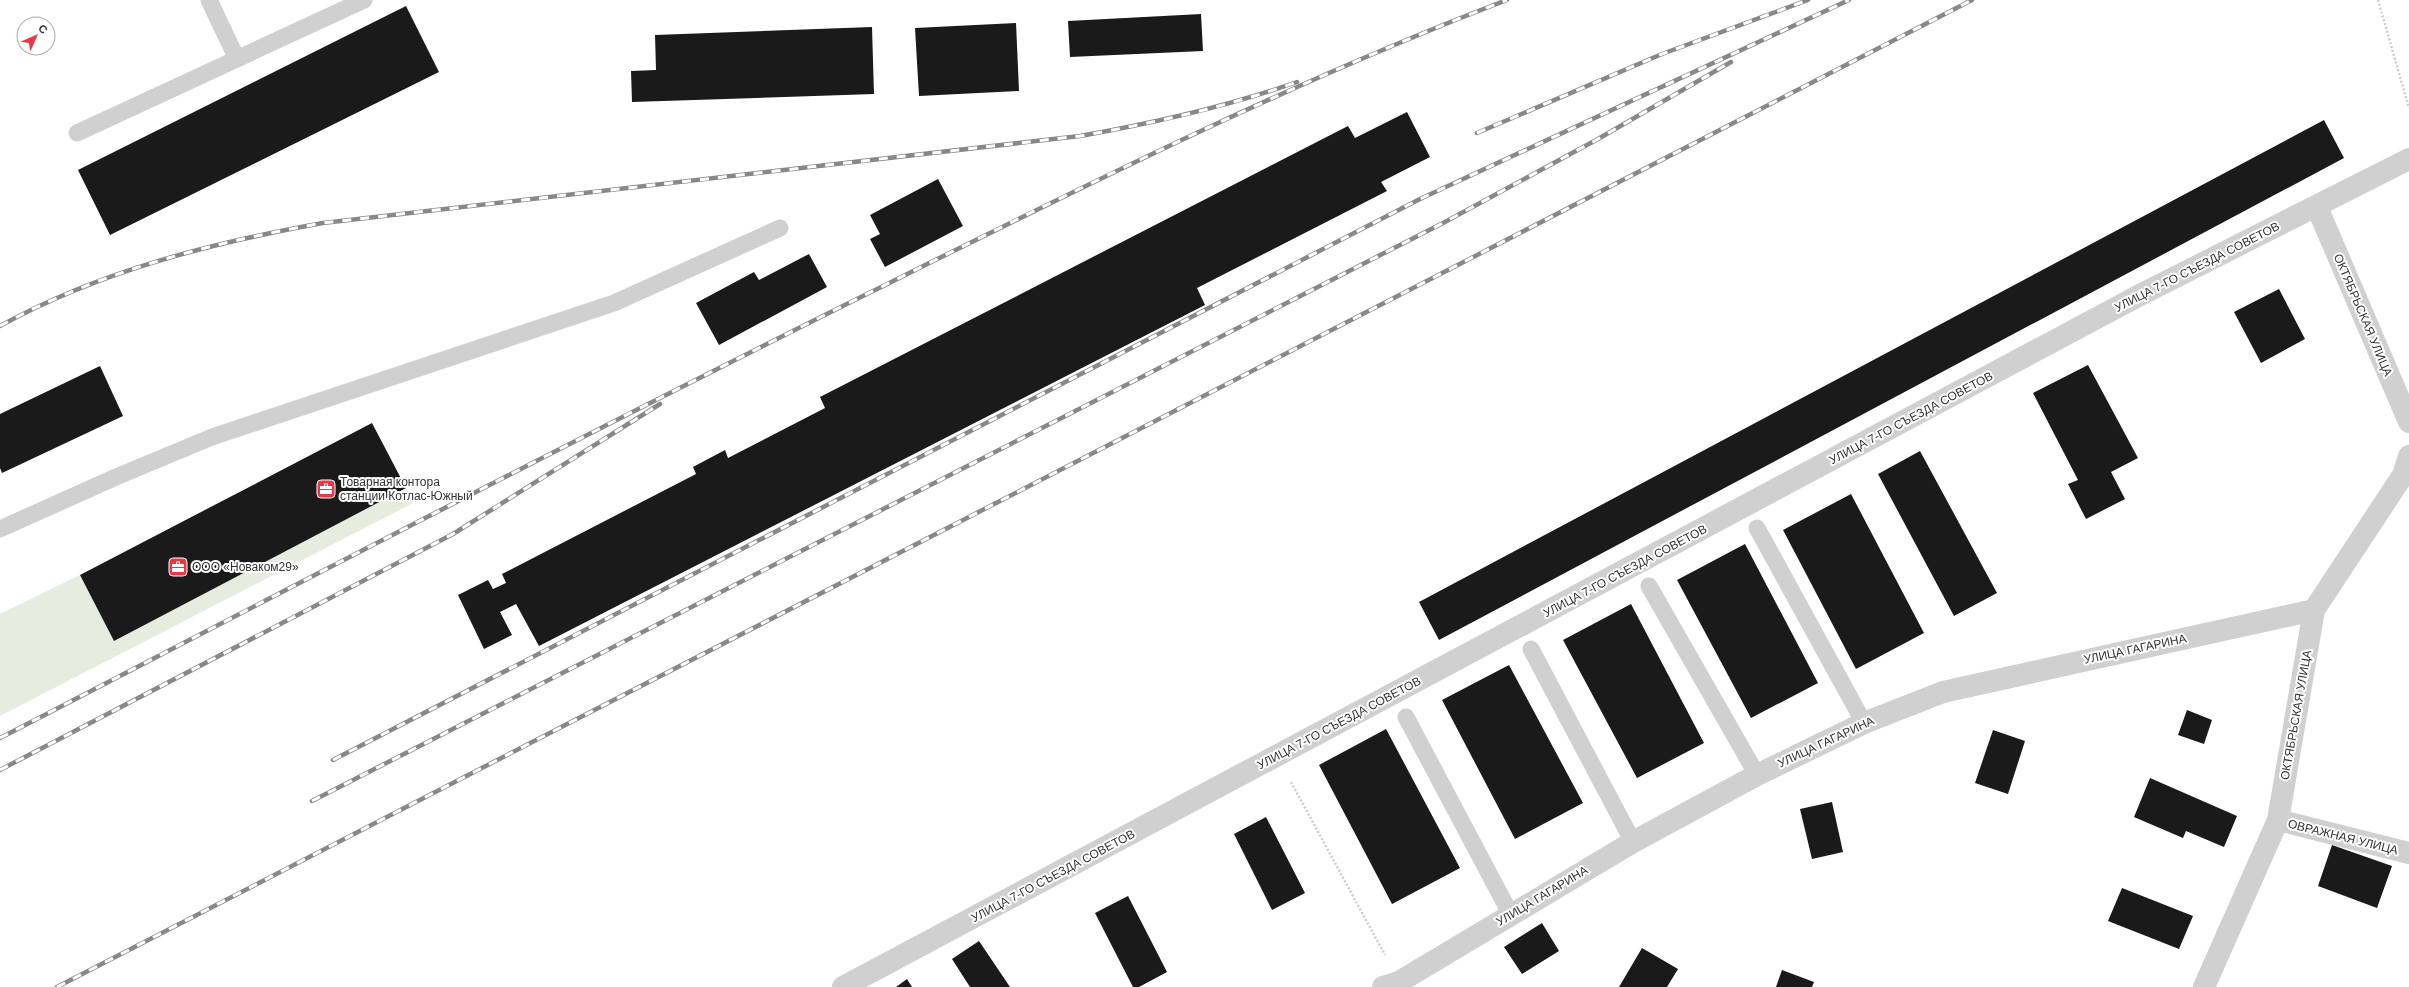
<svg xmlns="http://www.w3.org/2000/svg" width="2409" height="987" viewBox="0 0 2409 987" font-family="Arial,sans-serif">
  <rect width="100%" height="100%" fill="#fff"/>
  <path fill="#e6ecdf" d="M 406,488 L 413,503 L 0,716 L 0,614 L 80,575 L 114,641 Z"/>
  <path fill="#1a1a1a" d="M 406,6 L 439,72 L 110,235 L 78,170 Z
    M 1201,14 L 1203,51 L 1070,57 L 1068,21 Z
    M 1016,23 L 1019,91 L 919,96 L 915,28 Z
    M 872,27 L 874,94 L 632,102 L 631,71 L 656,70 L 655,35 Z
    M 1407,112 L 1430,157 L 1381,182 L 1387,191 L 1197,288 L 1205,305 L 539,646 L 516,604 L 500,612 L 512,635 L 484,649 L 458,595 L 488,580 L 493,589 L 506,583 L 502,574 L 696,474 L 693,467 L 725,450 L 728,458 L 825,408 L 820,397 L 1348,126 L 1355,138 Z
    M 2324,120 L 2344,158 L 1439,640 L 1419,602 Z
    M 938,179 L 963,226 L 885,267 L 870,239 L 880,234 L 870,215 Z
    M 809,254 L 827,287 L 719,345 L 696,303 L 754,272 L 759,280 Z
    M 2279,289 L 2305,339 L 2261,363 L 2234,312 Z
    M 2088,365 L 2138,458 L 2111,472 L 2125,499 L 2086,519 L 2068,484 L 2078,480 L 2033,393 Z
    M 100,366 L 123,416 L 2,473 L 0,468 L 0,414 Z
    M 372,423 L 406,488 L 114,641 L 80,575 Z
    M 1920,451 L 1997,593 L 1954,616 L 1878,474 Z
    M 1851,494 L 1924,633 L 1856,669 L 1783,530 Z
    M 1745,544 L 1818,683 L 1751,718 L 1677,580 Z
    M 1631,604 L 1704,743 L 1637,778 L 1563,640 Z
    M 1509,665 L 1583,803 L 1515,839 L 1442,700 Z
    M 2187,710 L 2212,720 L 2204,744 L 2178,735 Z
    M 1386,729 L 1460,868 L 1392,904 L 1319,765 Z
    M 1993,730 L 2025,741 L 2008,794 L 1975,783 Z
    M 2150,778 L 2237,816 L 2224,847 L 2186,831 L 2183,838 L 2134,817 Z
    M 1832,802 L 1843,852 L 1812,859 L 1800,809 Z
    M 1266,817 L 1305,893 L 1272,910 L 1234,834 Z
    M 2332,845 L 2392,866 L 2377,908 L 2318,886 Z
    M 2122,888 L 2193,916 L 2179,949 L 2108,921 Z
    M 1128,896 L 1167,972 L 1139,987 L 1133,987 L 1095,913 Z
    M 1542,923 L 1559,951 L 1522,974 L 1504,947 Z
    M 979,941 L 1010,987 L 970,987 L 952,959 Z
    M 1642,948 L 1678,969 L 1667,987 L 1619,987 Z
    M 1782,970 L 1814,982 L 1812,987 L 1776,987 Z
    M 907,979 L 912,987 L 896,987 Z"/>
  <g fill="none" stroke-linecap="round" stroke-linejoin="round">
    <path stroke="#cdcdcd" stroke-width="2.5" stroke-dasharray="2 2" stroke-linecap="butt" d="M 2378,0 L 2409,108
      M 1291,782 L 1385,955"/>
    <path stroke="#d0d0d0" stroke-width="17" d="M 209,0 L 237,59
      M 77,133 L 364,0
      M 1757,528 L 1864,723
      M 0,529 L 116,477 L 212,437 L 614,303 L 780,228
      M 1649,586 L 1757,775
      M 1531,649 L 1633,842
      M 1406,717 L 1511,915"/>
    <path stroke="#d0d0d0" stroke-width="22" d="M 2317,207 L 2409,422
      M 2278,820 L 2409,853
      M 843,987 L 2140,295 L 2409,159
      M 1383,987 L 1399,982 L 1633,842 L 1757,775 L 1864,723 L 1943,692 L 2314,610
      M 2204,987 L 2278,820 L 2314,610 L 2403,475 L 2409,456"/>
    <g stroke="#888" stroke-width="4.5">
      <path id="rail" d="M 1477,133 L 1662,54 L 1808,0
        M 0,326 C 100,271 211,243 323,223 L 1080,136 C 1154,123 1226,107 1297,82
        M 0,738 C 290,588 579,437 871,292 C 1080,188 1289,83 1507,0
        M 333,760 L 1420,199 L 1849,0
        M 0,770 L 453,534 L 660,404
        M 312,801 L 1445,222 L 1598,139 L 1731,62
        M 57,987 L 1972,0"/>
    </g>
    <use href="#rail" stroke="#fff" stroke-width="3" stroke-dasharray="9" stroke-linecap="butt"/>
  </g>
  <defs>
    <g id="office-square" transform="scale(1)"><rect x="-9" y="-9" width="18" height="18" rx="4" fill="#e63946" stroke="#fff"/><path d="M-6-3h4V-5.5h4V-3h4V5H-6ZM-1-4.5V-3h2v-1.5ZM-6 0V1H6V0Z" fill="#fff"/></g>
  </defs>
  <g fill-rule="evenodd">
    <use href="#office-square" x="326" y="489"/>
    <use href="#office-square" x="178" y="567"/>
  </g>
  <g text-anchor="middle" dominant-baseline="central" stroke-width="4" stroke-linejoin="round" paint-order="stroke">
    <g font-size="12" fill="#333" stroke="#fff">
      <text transform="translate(2197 267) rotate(-27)">УЛИЦА 7-ГО СЪЕЗДА СОВЕТОВ</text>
      <text transform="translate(2363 315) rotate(67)">ОКТЯБРЬСКАЯ УЛИЦА</text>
      <text transform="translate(1911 418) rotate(-28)">УЛИЦА 7-ГО СЪЕЗДА СОВЕТОВ</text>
      <text transform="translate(1625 571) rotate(-28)">УЛИЦА 7-ГО СЪЕЗДА СОВЕТОВ</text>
      <text transform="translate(2135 649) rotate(-12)">УЛИЦА ГАГАРИНА</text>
      <text transform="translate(2296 715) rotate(-80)">ОКТЯБРЬСКАЯ УЛИЦА</text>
      <text transform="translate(1339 723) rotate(-28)">УЛИЦА 7-ГО СЪЕЗДА СОВЕТОВ</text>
      <text transform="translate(1826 742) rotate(-25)">УЛИЦА ГАГАРИНА</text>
      <text transform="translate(2343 837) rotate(14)">ОВРАЖНАЯ УЛИЦА</text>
      <text transform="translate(1053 876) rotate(-28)">УЛИЦА 7-ГО СЪЕЗДА СОВЕТОВ</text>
      <text transform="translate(1542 896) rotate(-31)">УЛИЦА ГАГАРИНА</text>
    </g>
    <g font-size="12" fill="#333" stroke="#fff" text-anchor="start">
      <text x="340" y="482">Товарная контора<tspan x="340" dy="14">станции Котлас-Южный</tspan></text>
      <text x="192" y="567">ООО «Новаком29»</text>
    </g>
  </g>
  <g transform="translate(36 36) rotate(45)"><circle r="19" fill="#ffffff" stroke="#adadad"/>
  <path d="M0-3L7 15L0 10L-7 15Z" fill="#e63946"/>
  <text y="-6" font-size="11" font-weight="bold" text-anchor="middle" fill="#333333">С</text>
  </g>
</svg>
